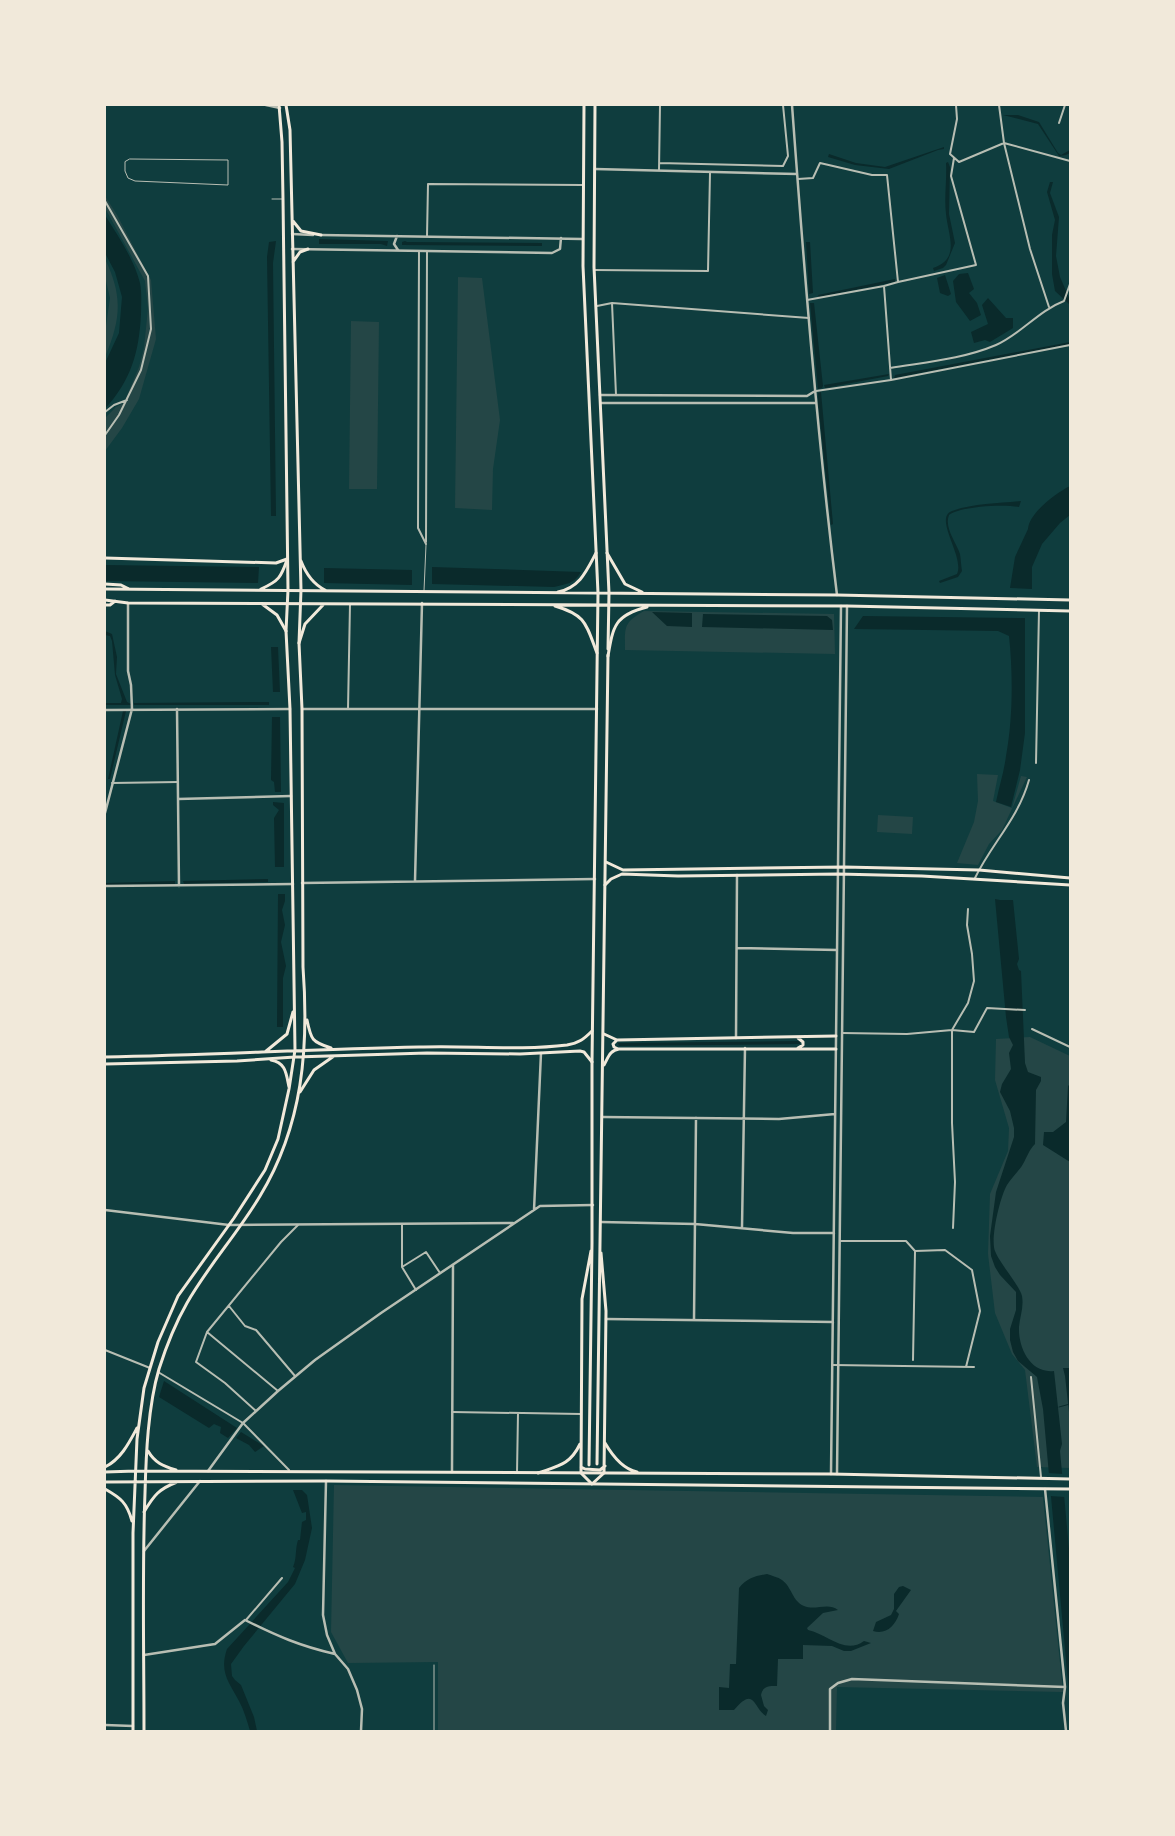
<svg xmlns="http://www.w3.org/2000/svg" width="1175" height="1836" viewBox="0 0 1175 1836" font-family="'Source Sans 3',sans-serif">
  <rect width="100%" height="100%" fill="#0f3d3e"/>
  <path fill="#244646" d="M 105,196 L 117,215 L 151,280 L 156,339 L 139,399 L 122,428 L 105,451 L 105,418 L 116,407 L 124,403 L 139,367 L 144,348 L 148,308 L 145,281 L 105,208 Z
    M 105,259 C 123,296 121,319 105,357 L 105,333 L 110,298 L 105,277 Z
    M 458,277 L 482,278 L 500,420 L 493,469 L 492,510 L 455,508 Z
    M 351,321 L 379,322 L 377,489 L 349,489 Z
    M 644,611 L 834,614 L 835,654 L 625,650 C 625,627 623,623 644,611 Z
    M 977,774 L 998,775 L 993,801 L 1012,808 L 1021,776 L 1027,777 L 1002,830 L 989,844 L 978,865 L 957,863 L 974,822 L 978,801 Z
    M 878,815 L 913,817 L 912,834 L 877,832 Z
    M 1030,1037 L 1070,1056 L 1070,1468 L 1037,1467 L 1025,1370 L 1012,1354 L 995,1313 L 988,1254 L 990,1194 L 1008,1151 L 1009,1128 L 995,1080 L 996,1039 Z
    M 334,1485 L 1043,1497 L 1063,1692 L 837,1687 L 836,1731 L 438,1731 L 438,1662 L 348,1663 L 331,1632 Z"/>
  <path fill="#0a2a2b" d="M 1003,115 L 1018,115 L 1039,122 L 1058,153 L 1061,155 L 1070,150 L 1070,153 L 1066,155 L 1059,156 L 1038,124 Z
    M 944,147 L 944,149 L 938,150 L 889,169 L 855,165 L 828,157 L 829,154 L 856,163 L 885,167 Z
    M 948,162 L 950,167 L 949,214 L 955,243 L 946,265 L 943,268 L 934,271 L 933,268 C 961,259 948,235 946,214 C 944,198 947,180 946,163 Z
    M 1050,182 L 1053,182 L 1050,193 L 1059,217 L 1056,256 L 1060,277 L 1070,300 L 1070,308 L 1069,304 L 1055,291 L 1052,274 L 1052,235 L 1055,220 L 1047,192 Z
    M 105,215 C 118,236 134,259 140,283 C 142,293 141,304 141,314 C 139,353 131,380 105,409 L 105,363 L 119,333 L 122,297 L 115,272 L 105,253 Z
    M 319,239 L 388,241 L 387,246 L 381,244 L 319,244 Z
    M 276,241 L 273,263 L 276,516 L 271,516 L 267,257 L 269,242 Z
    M 405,241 L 407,242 L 542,243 L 542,246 L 402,245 L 402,242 Z
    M 806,242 L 810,242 L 813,293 L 809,294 Z
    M 968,273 L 974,289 L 969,293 L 977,303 L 981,315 L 970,321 L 956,302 L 953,281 L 959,274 Z
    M 945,275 L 951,294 L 948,296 L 940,293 L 937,278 Z
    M 895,279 L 895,282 L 819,297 L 818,295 Z
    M 988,298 L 1006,318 L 1013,318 L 1013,328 L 990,342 L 985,340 L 974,343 L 971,332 L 988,324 L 982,305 Z
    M 810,303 L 814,303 L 823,386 L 822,388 L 818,389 Z
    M 1070,342 L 1070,344 L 894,378 L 895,375 Z
    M 889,374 L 888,376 L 825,388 L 824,385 Z
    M 821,392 L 833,524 L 831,525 L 818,402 L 818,393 Z
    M 1070,486 L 1070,515 L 1060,523 L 1042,544 L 1032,567 L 1032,589 L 1010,588 L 1015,557 L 1028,529 C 1029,513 1056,493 1070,486 Z
    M 1021,501 L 1019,507 C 1004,504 961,506 949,515 C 944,528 956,542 960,554 C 961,560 961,566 962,571 L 958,577 L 940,583 L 939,581 L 957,574 C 965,557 933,518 952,511 C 969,504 1002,503 1021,501 Z
    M 105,565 L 259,567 L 258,583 L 105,581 Z
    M 432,567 L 581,572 C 574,584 566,584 554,587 L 432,584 Z
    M 324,568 L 412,570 L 412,585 L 324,583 Z
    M 652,612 L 692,613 L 692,627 L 667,626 Z
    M 703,614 L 827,616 L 832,620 L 833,630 L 702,627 Z
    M 863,616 L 1025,618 L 1025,733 L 1020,770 L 1011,807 L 996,802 C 999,787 1004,772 1006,756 C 1013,719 1013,673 1009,636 L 998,631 L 854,629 Z
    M 105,631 L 112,634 L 117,657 L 116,674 L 127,702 L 131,704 L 131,705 L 105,705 L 105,703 L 121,703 L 122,699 L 115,675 L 112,641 L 110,636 L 105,635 Z
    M 271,647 L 278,647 L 280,692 L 273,692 Z
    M 269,702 L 269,705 L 134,705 L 134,703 Z
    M 123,711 L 126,711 L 110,779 L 108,779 Z
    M 272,717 L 280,717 L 281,792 L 275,792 L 274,782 L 271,780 Z
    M 273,802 L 284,803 L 284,867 L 275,867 L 274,818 L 279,810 L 273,805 Z
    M 268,879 L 268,882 L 184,884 L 183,881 Z
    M 175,881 L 175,884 L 105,885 L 105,883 Z
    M 278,894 L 285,894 L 285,901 L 282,910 L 285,925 L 281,942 L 286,966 L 283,978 L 283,1027 L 277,1027 Z
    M 995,899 L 1000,900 L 1013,900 L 1019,959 L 1017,964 L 1019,970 L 1021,971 L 1025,1063 L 1028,1072 L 1041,1077 L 1041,1081 L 1036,1090 L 1035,1144 C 1029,1150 1027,1157 1023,1164 C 1019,1171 1012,1177 1007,1185 C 1000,1197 990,1239 995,1251 C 1000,1264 1020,1286 1022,1296 C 1024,1307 1020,1316 1019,1327 C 1018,1347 1030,1374 1054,1371 L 1062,1444 L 1060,1451 L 1070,1560 L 1070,1704 L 1043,1409 L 1037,1377 L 1018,1361 L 1013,1352 L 1010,1340 L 1010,1329 L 1016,1310 L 1016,1292 L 1000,1275 L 995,1267 L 991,1256 L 990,1236 L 996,1192 L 1014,1137 L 1014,1128 L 1010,1111 L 1000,1092 L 1002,1084 L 1011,1069 L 1009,1053 L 1013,1045 L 1009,1037 L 1006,1017 Z
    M 800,1041 L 800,1044 L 619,1046 L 618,1043 Z
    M 1070,1084 L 1070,1162 L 1043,1145 L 1044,1132 L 1053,1132 L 1066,1122 L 1068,1086 Z
    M 1063,1368 L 1070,1368 L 1070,1421 L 1065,1376 Z
    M 164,1381 L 237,1428 L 228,1438 L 220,1433 L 221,1427 L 214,1424 L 209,1428 L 159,1397 Z
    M 241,1432 L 264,1446 L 255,1452 L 249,1445 L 236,1438 Z
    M 293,1490 L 302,1490 L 307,1495 L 312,1528 L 305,1560 L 295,1584 L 244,1646 L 231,1664 L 232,1676 L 235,1680 L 241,1685 L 254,1717 L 257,1731 L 250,1731 C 247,1721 244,1710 239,1701 C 229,1682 219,1672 227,1649 L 288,1582 L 295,1568 L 293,1567 C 297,1558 295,1549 298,1540 L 300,1540 L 302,1522 L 306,1520 L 306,1512 L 302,1513 Z
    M 767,1574 C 772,1576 778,1577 782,1580 C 792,1587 792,1601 804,1606 C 815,1611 828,1602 838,1610 L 823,1613 L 807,1628 L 808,1630 C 827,1634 845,1655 864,1641 L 871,1643 L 851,1651 L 844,1651 L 832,1646 L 803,1645 L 803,1659 L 778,1659 L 777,1686 C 768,1686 763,1686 761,1695 L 764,1706 L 768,1710 L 766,1716 C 753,1708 755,1685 734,1710 L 719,1710 L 719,1687 L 729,1688 L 730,1664 L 736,1664 L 739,1588 C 747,1578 755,1576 767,1574 Z
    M 903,1586 L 911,1590 L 896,1611 L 899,1614 C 895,1626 886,1635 873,1631 L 876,1622 L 891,1615 L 894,1609 L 894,1594 L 899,1587 Z"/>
  <path fill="#0f3d3e" d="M 1048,1473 L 1063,1474 L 1065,1497 L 1050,1496 Z"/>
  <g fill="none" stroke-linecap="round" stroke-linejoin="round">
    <path stroke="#0a2a2b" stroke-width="1" d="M 1059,1407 L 1070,1404"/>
    <path stroke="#b8beb3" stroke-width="1" d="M 130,159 L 228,160 L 228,185 L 135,181 L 128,178 L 125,171 L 125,162 Z
      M 272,199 L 283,199
      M 424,591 L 426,545
      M 434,1731 L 434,1665"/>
    <path stroke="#b8beb3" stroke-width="2" d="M 956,105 L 957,119 L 950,154 L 959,162 L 1004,143 L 999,105
      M 1059,123 L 1065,105
      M 659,163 L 783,166 L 788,156 L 783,105
      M 659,170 L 660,105
      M 798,179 L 813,178 L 820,163 L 872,175 L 887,175 L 898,282 L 884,286
      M 105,201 L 148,276 L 151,329 L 141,370 L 119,415 L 105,435
      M 427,236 L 428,184 L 582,185
      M 419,251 L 418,528 L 426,544
      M 594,270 L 708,271 L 710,173
      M 898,282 L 976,265 L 951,176 L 954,158
      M 807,300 L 884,286 L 891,380 L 816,391
      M 612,303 L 616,395
      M 597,306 L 612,303 L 809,318
      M 1049,307 L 1030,249 L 1004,143 L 1070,161
      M 890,368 C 926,362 963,359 996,345 C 1021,334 1038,311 1064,301 L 1070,284
      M 891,380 L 1070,345
      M 105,412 L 114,405 L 127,400
      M 426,542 L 427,252
      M 348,709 L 350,604
      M 1036,763 L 1039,610
      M 112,783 L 178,782
      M 975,878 C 992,843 1018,819 1029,780
      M 1032,1029 L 1070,1047
      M 842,1033 L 907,1034 L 952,1030 L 974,1032 L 987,1008 L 1025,1010
      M 402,1224 L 402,1267 L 416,1290
      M 953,1228 L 955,1182 L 952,1123 L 952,1030 L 968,1003 L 974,981 L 972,954 L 967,925 L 968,909
      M 840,1241 L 906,1241 L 915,1251 L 945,1250 L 972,1270 L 980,1311 L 966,1367
      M 402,1267 L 426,1252 L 440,1273
      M 229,1306 L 245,1326 L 256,1330 L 295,1376
      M 207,1332 L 278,1391
      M 105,1350 L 150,1368
      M 913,1360 L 915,1252
      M 833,1365 L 974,1367
      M 158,1372 L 243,1423 L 289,1470
      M 1031,1377 L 1041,1477
      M 256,1411 L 225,1383 L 196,1362 L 207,1332 L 281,1242 L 298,1225
      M 452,1412 L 581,1414
      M 517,1473 L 518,1413
      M 246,1620 L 282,1578"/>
    <path stroke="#b8beb3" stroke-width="2.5" d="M 266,105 L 280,108
      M 792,105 C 804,269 817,432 837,595
      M 595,169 L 797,174
      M 292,234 L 313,235
      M 321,235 L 582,239
      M 397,236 L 394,244 L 398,250
      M 292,249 L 552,253 L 560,249 L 561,238
      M 600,395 L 807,396 L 815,391
      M 601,403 L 816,403
      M 177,709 L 179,886
      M 302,709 L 597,709
      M 105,710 L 290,709
      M 178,799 L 291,796
      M 105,813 L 132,709 L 131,685 L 128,671 L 128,603
      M 415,881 L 422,603
      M 302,883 L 595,879
      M 105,886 L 293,884
      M 737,948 L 837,950
      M 736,1038 L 737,875
      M 603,1117 L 779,1119 L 835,1114
      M 105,1210 L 229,1225 L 513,1223
      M 534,1210 L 541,1053
      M 601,1222 L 695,1224 L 793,1233 L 834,1233
      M 742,1227 L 745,1048
      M 606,1319 L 833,1322
      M 694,1320 L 696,1118
      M 208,1471 L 243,1423 L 278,1391 L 315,1360 L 381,1313 L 540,1206 L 593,1205
      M 452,1472 L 453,1265
      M 831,1474 L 841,606
      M 837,1474 L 847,606
      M 326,1481 L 323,1615 L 327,1635 L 335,1654 L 348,1669 L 357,1690 L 362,1709 L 361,1731
      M 1045,1489 L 1065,1687 L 1063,1703 L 1066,1731
      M 144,1551 L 200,1481
      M 144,1655 L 215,1644 L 245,1620 C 277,1636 300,1646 335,1654
      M 105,1725 L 133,1726
      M 830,1731 L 830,1689 L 838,1683 L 852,1679 L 1065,1687"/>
    <path stroke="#f1e9da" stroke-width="3" d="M 293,221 L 301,231 L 321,235
      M 293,262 L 300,252 L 308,249
      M 606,862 L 623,870 L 844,867 L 979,870 L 1070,878
      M 605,885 L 611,879 L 622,874 L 678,876 L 838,874 L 922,876 L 1070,885
      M 307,1020 C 311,1040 312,1042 331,1048
      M 604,1034 L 617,1040 L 836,1036
      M 798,1038 L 803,1042 L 803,1045 L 798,1048
      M 617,1040 L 613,1044 L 614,1047 L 618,1049
      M 265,1052 L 287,1034 L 293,1012
      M 105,1057 C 210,1055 314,1049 419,1047 C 468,1045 518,1051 567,1045 C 579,1043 584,1039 592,1031
      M 271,1060 C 286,1063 286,1073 289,1087
      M 105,1064 L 237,1061 L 295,1057 L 427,1053 L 520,1054 L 580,1051 L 584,1052 L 592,1062
      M 604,1065 C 608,1058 610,1050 619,1049 L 836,1049
      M 300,1092 L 314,1070 L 334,1056
      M 605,1443 C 612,1455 623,1469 637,1472
      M 148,1451 C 155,1463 163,1466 176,1470
      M 105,1467 C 121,1459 129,1443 137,1428
      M 105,1472 L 136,1471 L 831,1474 L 1070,1479
      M 105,1482 L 326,1481 L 1070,1489
      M 105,1489 C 121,1498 127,1503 132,1521
      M 144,1512 C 154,1495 159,1489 177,1482
      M 133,1731 L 133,1533 L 137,1439 L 144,1388 L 158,1342 L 178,1296 L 234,1218 L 265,1170 L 278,1139 L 289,1089 L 295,1050 L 290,709 L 286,631 L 288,590 L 283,199 L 282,142 L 279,105
      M 144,1731 C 144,1652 142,1572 145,1493 C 146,1455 148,1406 159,1369 C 166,1347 175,1324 187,1303 C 208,1266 238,1233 260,1196 C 303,1125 309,1048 303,967 L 302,709 L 299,643 L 301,590 L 290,130 L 286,105"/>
    <path stroke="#f1e9da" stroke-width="3" d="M 584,105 L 583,266 L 598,593 L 592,1062 L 592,1243 L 589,1465
      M 595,105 L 594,267 L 609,593 L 608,649
      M 591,1251 L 582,1299 L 581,1473 L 592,1484 L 604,1473 L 606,1311 L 601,1253
      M 597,1464 L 608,655
      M 581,1467 L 585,1469 L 600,1470 L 605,1466
      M 538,1473 C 558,1466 570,1465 580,1444"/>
    <path stroke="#f1e9da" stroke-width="3" d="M 607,553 L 625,584 L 642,592
      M 105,558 L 276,563 L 287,559
      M 301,561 C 306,574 313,584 325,590
      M 105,584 L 121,585 L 129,589
      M 105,589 L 837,595 L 1070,600
      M 261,589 C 279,581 281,577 287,560
      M 558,592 C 580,587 586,572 596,553
      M 105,600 L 128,603 L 847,606 L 1070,611
      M 262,604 L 277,615 L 286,631
      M 105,605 L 110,605 L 115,601
      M 555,606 C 586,615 586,624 597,653
      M 299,643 L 305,624 L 323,605
      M 608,656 C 613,626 615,615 647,607"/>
  </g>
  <rect width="1175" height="1836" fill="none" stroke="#f1e9da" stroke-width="212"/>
</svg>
